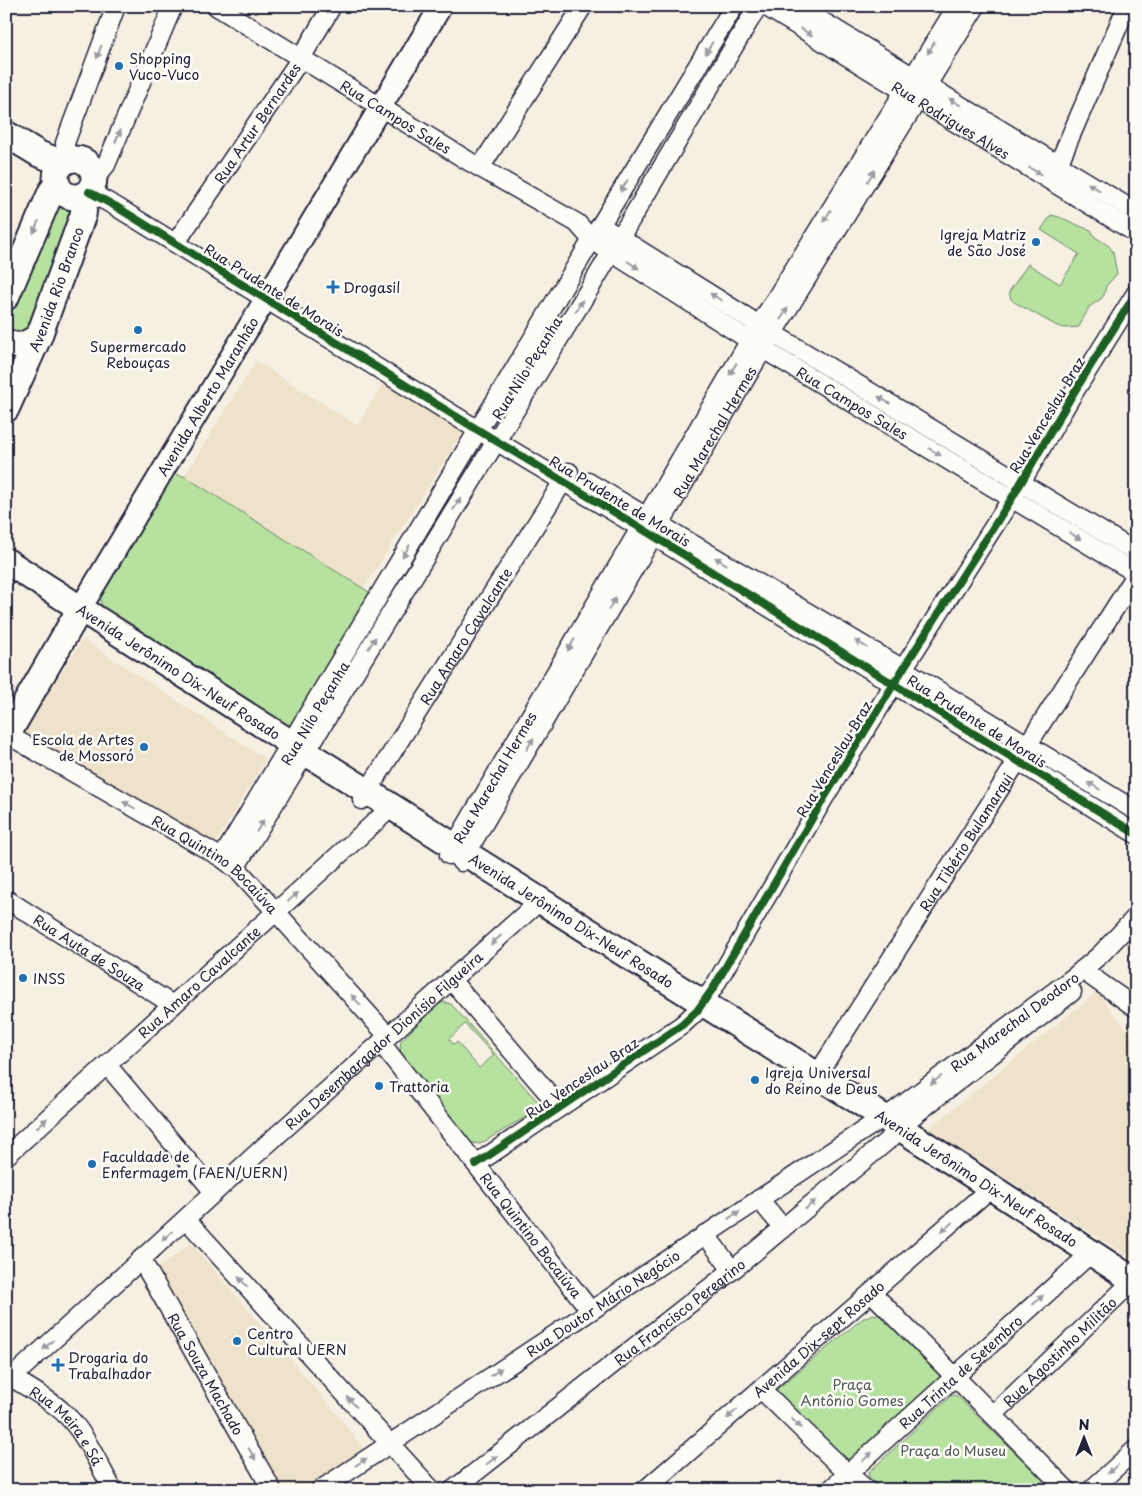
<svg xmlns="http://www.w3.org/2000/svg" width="1142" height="1496" viewBox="0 0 1142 1496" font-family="'Playpen Sans',sans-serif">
  <rect width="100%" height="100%" fill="#f6f0e3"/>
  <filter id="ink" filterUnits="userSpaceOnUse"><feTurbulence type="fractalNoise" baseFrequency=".02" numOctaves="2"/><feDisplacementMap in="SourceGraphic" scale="10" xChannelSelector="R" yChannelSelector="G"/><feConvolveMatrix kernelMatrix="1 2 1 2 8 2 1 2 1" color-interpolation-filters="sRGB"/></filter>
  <g filter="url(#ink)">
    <path fill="#eee2ca" d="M 256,361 L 357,425 L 385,381 L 464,430 L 364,588 L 184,476 Z
      M 83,639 L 266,759 L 212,849 L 21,735 Z
      M 1097,992 L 1136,1041 L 1136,1254 L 1131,1258 L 928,1129 Z
      M 191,1243 L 338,1415 L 364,1449 L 305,1490 L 280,1490 L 158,1268 Z"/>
    <path fill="#b6e19e" stroke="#6c826c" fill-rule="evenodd" d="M 60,197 L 77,204 L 34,331 L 6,337 L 6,309 Z
      M 1051,215 C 1066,218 1077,226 1091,230 L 1095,237 L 1109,246 L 1113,252 L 1117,274 L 1106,286 L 1104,295 L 1101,299 L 1089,307 L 1079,327 L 1065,328 L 1057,326 L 1014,302 L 1011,299 L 1009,292 L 1028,264 L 1060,284 L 1079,254 L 1041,230 Z
      M 172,474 L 184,476 L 374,595 L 290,725 L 288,727 L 105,611 C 101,605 100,600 101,594 Z
      M 444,1002 L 451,1004 L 538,1102 L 537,1108 L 534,1112 L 480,1144 L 467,1142 L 401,1053 L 400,1047 L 401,1041 L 437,1005 ZM 465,1024 L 494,1055 L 479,1068 L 457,1042 L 453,1044 L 449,1039 Z
      M 873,1314 L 881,1316 L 940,1374 L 941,1378 L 851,1461 L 847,1461 L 776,1396 L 776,1390 L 862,1319 Z
      M 952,1395 L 957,1396 L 1053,1490 L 883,1490 L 868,1476 L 869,1472 Z"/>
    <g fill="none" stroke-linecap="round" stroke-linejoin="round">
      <g stroke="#22223b" stroke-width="21">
        <g id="minor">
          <path id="s1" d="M 216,6 L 470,162 L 577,223 L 592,240 L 763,349 L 1136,573"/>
          <path id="s2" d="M 765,6 L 1136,233"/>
          <path d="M 797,6 L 1136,212"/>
          <path d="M 66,162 L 65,143 L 116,6"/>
          <path d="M 1058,165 L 1127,6"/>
          <path d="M 480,168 L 583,6"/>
          <path d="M 95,178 L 106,165 L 173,6"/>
          <path d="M 89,192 L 115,206 L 478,430 L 644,530 L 1136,834"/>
          <path d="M 609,231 L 772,333 L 1136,552"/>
          <path id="s3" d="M 179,238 L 301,58 L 332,6"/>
          <path d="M 588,482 L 903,669 L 1136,811"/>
          <path id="s4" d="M 8,735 L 222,858 L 240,872 L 388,1036"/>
          <path id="s5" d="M 362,800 L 569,472"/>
          <path id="s6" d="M 449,855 L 750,340 L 957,6"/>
          <path d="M 222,858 L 600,226 L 734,6"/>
          <path id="s7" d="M 461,862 L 763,349 L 976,6"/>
          <path d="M 235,868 L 593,283 L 758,6"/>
          <path id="s8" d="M 6,899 L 173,1005"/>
          <path d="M 1082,970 L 1136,1008"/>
          <path d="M 451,980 L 560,1107"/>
          <path id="s9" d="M 381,1043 L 590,1310"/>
          <path d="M 107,1065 L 214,1192"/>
          <path id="s10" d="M 812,1083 L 1136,575"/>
          <path id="s11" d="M 6,1156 L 384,814 L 390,806"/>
          <path d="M 476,1164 L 682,1025 L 697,1011 L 714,987 L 824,798 L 903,669 L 1012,498 L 1071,397 L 1136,293"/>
          <path d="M 759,1199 L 783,1228"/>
          <path d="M 186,1219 L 432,1490"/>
          <path d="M 705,1234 L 732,1270"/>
          <path id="s12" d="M 141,1259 L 272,1490"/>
          <path d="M 872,1293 L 1067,1490"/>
          <path id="s13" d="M 6,1374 C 25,1386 45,1396 62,1411 C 85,1431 98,1464 113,1490"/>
          <path id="s14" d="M 6,1383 L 265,1146 L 533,907 L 539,899"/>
          <path d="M 761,1389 L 848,1474 L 867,1490"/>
          <path id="s15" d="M 993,1415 L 1136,1278"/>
          <path id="s16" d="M 320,1490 L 873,1124 L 885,1118 L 1074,977 L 1101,954 L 1136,917"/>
          <path id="s17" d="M 453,1490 L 740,1264 L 893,1136 L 899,1127 L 1072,992"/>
          <path id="s18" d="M 645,1490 L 991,1188"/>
          <path id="s19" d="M 830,1490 L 1091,1253"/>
          <path d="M 1091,1490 L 1136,1449"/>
        </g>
      </g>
      <g stroke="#22223b" stroke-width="25">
        <g id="tertiary">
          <path id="s20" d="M 80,609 L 441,6"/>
        </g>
      </g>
      <g stroke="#22223b" stroke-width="29">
        <g id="secondary">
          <path d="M 6,134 L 39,154 L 63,163"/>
          <circle cx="75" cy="178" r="19"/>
          <path d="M 6,297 L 51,192 L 57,184"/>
          <path d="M 6,342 C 20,349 27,344 39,336"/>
          <path id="s21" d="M 6,409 L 39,336 L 83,215 L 86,194"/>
          <path id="s22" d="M 6,561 L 305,752 L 885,1118 L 1136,1282"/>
          <path d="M 6,737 L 80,609"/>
        </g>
      </g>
      <use href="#minor" stroke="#fdfcf7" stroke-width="18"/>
      <use href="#tertiary" stroke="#fdfcf7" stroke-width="21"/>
      <use href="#secondary" stroke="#fdfcf7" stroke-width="25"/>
      <g stroke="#fdfcf7" stroke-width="11">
        <path id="cycleway" d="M 89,192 L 115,206 L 478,430 L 644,530 L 1136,834
          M 476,1164 L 682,1025 L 697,1011 L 714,987 L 824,798 L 903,669 L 1012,498 L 1071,397 L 1136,293"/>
      </g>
      <use href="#cycleway" stroke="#1b5e20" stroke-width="8"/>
    </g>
    <defs><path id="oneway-solid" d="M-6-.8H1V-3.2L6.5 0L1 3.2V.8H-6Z" transform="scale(1.25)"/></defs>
    <g fill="#9a9aa2">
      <use href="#oneway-solid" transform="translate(806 32) rotate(31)"/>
      <use href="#oneway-solid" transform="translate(709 48) rotate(121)"/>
      <use href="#oneway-solid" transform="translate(931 48) rotate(121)"/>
      <use href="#oneway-solid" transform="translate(99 52) rotate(110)"/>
      <use href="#oneway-solid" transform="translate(955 102) rotate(-149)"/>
      <use href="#oneway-solid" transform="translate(118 136) rotate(-67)"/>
      <use href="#oneway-solid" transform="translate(1035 171) rotate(31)"/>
      <use href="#oneway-solid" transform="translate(871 176) rotate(-58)"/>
      <use href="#oneway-solid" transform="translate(624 186) rotate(121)"/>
      <use href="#oneway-solid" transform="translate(1094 187) rotate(-149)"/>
      <use href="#oneway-solid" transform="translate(827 216) rotate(122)"/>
      <use href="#oneway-solid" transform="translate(36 227) rotate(113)"/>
      <use href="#oneway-solid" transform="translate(633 265) rotate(33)"/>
      <use href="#oneway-solid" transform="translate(716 297) rotate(-148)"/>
      <use href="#oneway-solid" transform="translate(579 306) rotate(-58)"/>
      <use href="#oneway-solid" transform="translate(784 314) rotate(-58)"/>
      <use href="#oneway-solid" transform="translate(733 369) rotate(121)"/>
      <use href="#oneway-solid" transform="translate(884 400) rotate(-149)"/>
      <use href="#oneway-solid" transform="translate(935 452) rotate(31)"/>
      <use href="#oneway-solid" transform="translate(457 504) rotate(-58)"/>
      <use href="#oneway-solid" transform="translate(1075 536) rotate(31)"/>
      <use href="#oneway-solid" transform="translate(406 551) rotate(121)"/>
      <use href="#oneway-solid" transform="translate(721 561) rotate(-149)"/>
      <use href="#oneway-solid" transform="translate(612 604) rotate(-59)"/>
      <use href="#oneway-solid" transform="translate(372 643) rotate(-58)"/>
      <use href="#oneway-solid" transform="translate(861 644) rotate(-149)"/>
      <use href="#oneway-solid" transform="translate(571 645) rotate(120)"/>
      <use href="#oneway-solid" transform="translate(530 744) rotate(-59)"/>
      <use href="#oneway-solid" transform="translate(1094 786) rotate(-149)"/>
      <use href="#oneway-solid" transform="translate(129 805) rotate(-150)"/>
      <use href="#oneway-solid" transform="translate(260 826) rotate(-58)"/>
      <use href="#oneway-solid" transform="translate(293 897) rotate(-42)"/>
      <use href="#oneway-solid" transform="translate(496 940) rotate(138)"/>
      <use href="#oneway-solid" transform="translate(356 1000) rotate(-132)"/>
      <use href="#oneway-solid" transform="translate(936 1080) rotate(143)"/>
      <use href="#oneway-solid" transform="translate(42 1123) rotate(-42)"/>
      <use href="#oneway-solid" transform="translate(810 1205) rotate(-40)"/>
      <use href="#oneway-solid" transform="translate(734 1215) rotate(-33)"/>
      <use href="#oneway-solid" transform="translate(947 1227) rotate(139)"/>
      <use href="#oneway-solid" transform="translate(167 1236) rotate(138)"/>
      <use href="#oneway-solid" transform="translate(243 1282) rotate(-132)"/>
      <use href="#oneway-solid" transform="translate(1038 1300) rotate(-42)"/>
      <use href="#oneway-solid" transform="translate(48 1345) rotate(137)"/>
      <use href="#oneway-solid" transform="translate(496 1372) rotate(-33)"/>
      <use href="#oneway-solid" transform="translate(352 1402) rotate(-132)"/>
      <use href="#oneway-solid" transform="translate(732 1414) rotate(139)"/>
      <use href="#oneway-solid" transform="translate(796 1423) rotate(44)"/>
      <use href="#oneway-solid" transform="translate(252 1454) rotate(60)"/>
      <use href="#oneway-solid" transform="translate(867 1457) rotate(-43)"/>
      <use href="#oneway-solid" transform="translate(492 1460) rotate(-38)"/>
      <use href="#oneway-solid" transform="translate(361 1462) rotate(-34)"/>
      <use href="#oneway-solid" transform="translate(1113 1469) rotate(138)"/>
    </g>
  </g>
  <g fill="#1f6fb2" stroke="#fdfcf7" stroke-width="2">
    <circle cx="119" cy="66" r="5"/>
    <circle cx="1036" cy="242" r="5"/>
    <path d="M330.5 279.5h5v5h5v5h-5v5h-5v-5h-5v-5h5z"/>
    <circle cx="138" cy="330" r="5"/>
    <circle cx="144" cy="747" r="5"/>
    <circle cx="23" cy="978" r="5"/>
    <circle cx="755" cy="1080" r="5"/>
    <circle cx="379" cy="1086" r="5"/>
    <circle cx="92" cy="1164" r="5"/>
    <circle cx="237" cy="1341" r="5"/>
    <path d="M55.5 1357.5h5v5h5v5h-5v5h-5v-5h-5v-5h5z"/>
  </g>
  <g text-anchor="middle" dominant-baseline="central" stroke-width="5" stroke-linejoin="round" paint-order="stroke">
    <g font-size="14" fill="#22223b" stroke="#fdfcf7" text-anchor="start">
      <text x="129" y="58">Shopping<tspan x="129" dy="16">Vuco-Vuco</tspan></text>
      <text x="1026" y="234" text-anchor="end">Igreja Matriz<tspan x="1026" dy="16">de São José</tspan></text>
      <text x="343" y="287">Drogasil</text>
      <text x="138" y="346" text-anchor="middle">Supermercado<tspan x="138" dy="16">Rebouças</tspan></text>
      <text x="134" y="739" text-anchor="end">Escola de Artes<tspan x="134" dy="16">de Mossoró</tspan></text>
      <text x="33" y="978">INSS</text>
      <text x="765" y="1072">Igreja Universal<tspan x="765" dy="16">do Reino de Deus</tspan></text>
      <text x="389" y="1086">Trattoria</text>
      <text x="102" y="1156">Faculdade de<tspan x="102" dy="16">Enfermagem (FAEN/UERN)</tspan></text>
      <text x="247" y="1333">Centro<tspan x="247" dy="16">Cultural UERN</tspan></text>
      <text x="68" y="1357">Drogaria do<tspan x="68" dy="16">Trabalhador</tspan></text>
    </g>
    <g font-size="14" fill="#22223b" stroke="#fdfcf7">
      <text stroke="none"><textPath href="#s1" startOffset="211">Rua Campos Sales</textPath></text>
      <text stroke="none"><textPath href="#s2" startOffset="218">Rua Rodrigues Alves</textPath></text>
      <text stroke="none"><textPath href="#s3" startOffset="139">Rua Artur Bernardes</textPath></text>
      <text stroke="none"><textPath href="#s21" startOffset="130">Avenida Rio Branco</textPath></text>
      <text transform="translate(274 290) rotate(32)">Rua Prudente de Morais</text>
      <text transform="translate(527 368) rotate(-58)">Rua Nilo Peçanha</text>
      <text stroke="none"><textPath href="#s20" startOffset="248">Avenida Alberto Maranhão</textPath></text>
      <text stroke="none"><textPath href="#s1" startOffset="751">Rua Campos Sales</textPath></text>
      <text transform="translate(1047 415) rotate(-59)">Rua Venceslau Braz</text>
      <text stroke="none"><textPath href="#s7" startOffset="499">Rua Marechal Hermes</textPath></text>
      <text transform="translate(620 501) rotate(31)">Rua Prudente de Morais</text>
      <text stroke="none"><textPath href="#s5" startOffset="194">Rua Amaro Cavalcante</textPath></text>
      <text stroke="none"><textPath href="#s22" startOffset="205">Avenida Jerônimo Dix-Neuf Rosado</textPath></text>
      <text transform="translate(315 713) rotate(-59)">Rua Nilo Peçanha</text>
      <text transform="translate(977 721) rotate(32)">Rua Prudente de Morais</text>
      <text transform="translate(834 759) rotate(-59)">Rua Venceslau Braz</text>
      <text stroke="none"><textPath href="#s6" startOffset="90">Rua Marechal Hermes</textPath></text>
      <text stroke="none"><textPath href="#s10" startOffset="286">Rua Tibério Bulamarqui</textPath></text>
      <text stroke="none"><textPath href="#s4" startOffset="245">Rua Quintino Bocaiúva</textPath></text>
      <text stroke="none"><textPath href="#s22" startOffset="670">Avenida Jerônimo Dix-Neuf Rosado</textPath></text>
      <text stroke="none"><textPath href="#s8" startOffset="99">Rua Auta de Souza</textPath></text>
      <text stroke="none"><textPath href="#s11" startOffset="260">Rua Amaro Cavalcante</textPath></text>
      <text stroke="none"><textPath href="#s16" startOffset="838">Rua Marechal Deodoro</textPath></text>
      <text stroke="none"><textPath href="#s14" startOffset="510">Rua Desembargador Dionísio Filgueira</textPath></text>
      <text transform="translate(582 1078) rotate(-34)">Rua Venceslau Braz</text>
      <text stroke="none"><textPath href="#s22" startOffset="1150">Avenida Jerônimo Dix-Neuf Rosado</textPath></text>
      <text stroke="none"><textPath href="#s9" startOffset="244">Rua Quintino Bocaiúva</textPath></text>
      <text stroke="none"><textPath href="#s16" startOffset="339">Rua Doutor Mário Negócio</textPath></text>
      <text stroke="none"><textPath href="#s17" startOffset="288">Rua Francisco Peregrino</textPath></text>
      <text stroke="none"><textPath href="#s18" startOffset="230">Avenida Dix-sept Rosado</textPath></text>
      <text stroke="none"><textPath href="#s15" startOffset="92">Rua Agostinho Militão</textPath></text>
      <text stroke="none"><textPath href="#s19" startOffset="176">Rua Trinta de Setembro</textPath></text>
      <text stroke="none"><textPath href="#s12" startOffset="132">Rua Souza Machado</textPath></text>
      <text stroke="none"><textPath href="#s13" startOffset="81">Rua Meira e Sá</textPath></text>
    </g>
    <g font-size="14" fill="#4e5b59" stroke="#fdfcf7">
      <text x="852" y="1384">Praça<tspan x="852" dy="16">Antônio Gomes</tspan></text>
      <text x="953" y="1450">Praça do Museu</text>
    </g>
  </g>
  <rect width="1142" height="1496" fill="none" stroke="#fdfcf7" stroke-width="25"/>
  <rect x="12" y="12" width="1117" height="1471" fill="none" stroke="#22223b" stroke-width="2" filter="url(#ink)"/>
  <g transform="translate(1084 1438)" stroke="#fdfcf7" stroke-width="4" paint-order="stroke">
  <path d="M0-4L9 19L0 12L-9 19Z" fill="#22223b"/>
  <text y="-8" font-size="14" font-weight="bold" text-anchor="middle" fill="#22223b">N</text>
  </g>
</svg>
